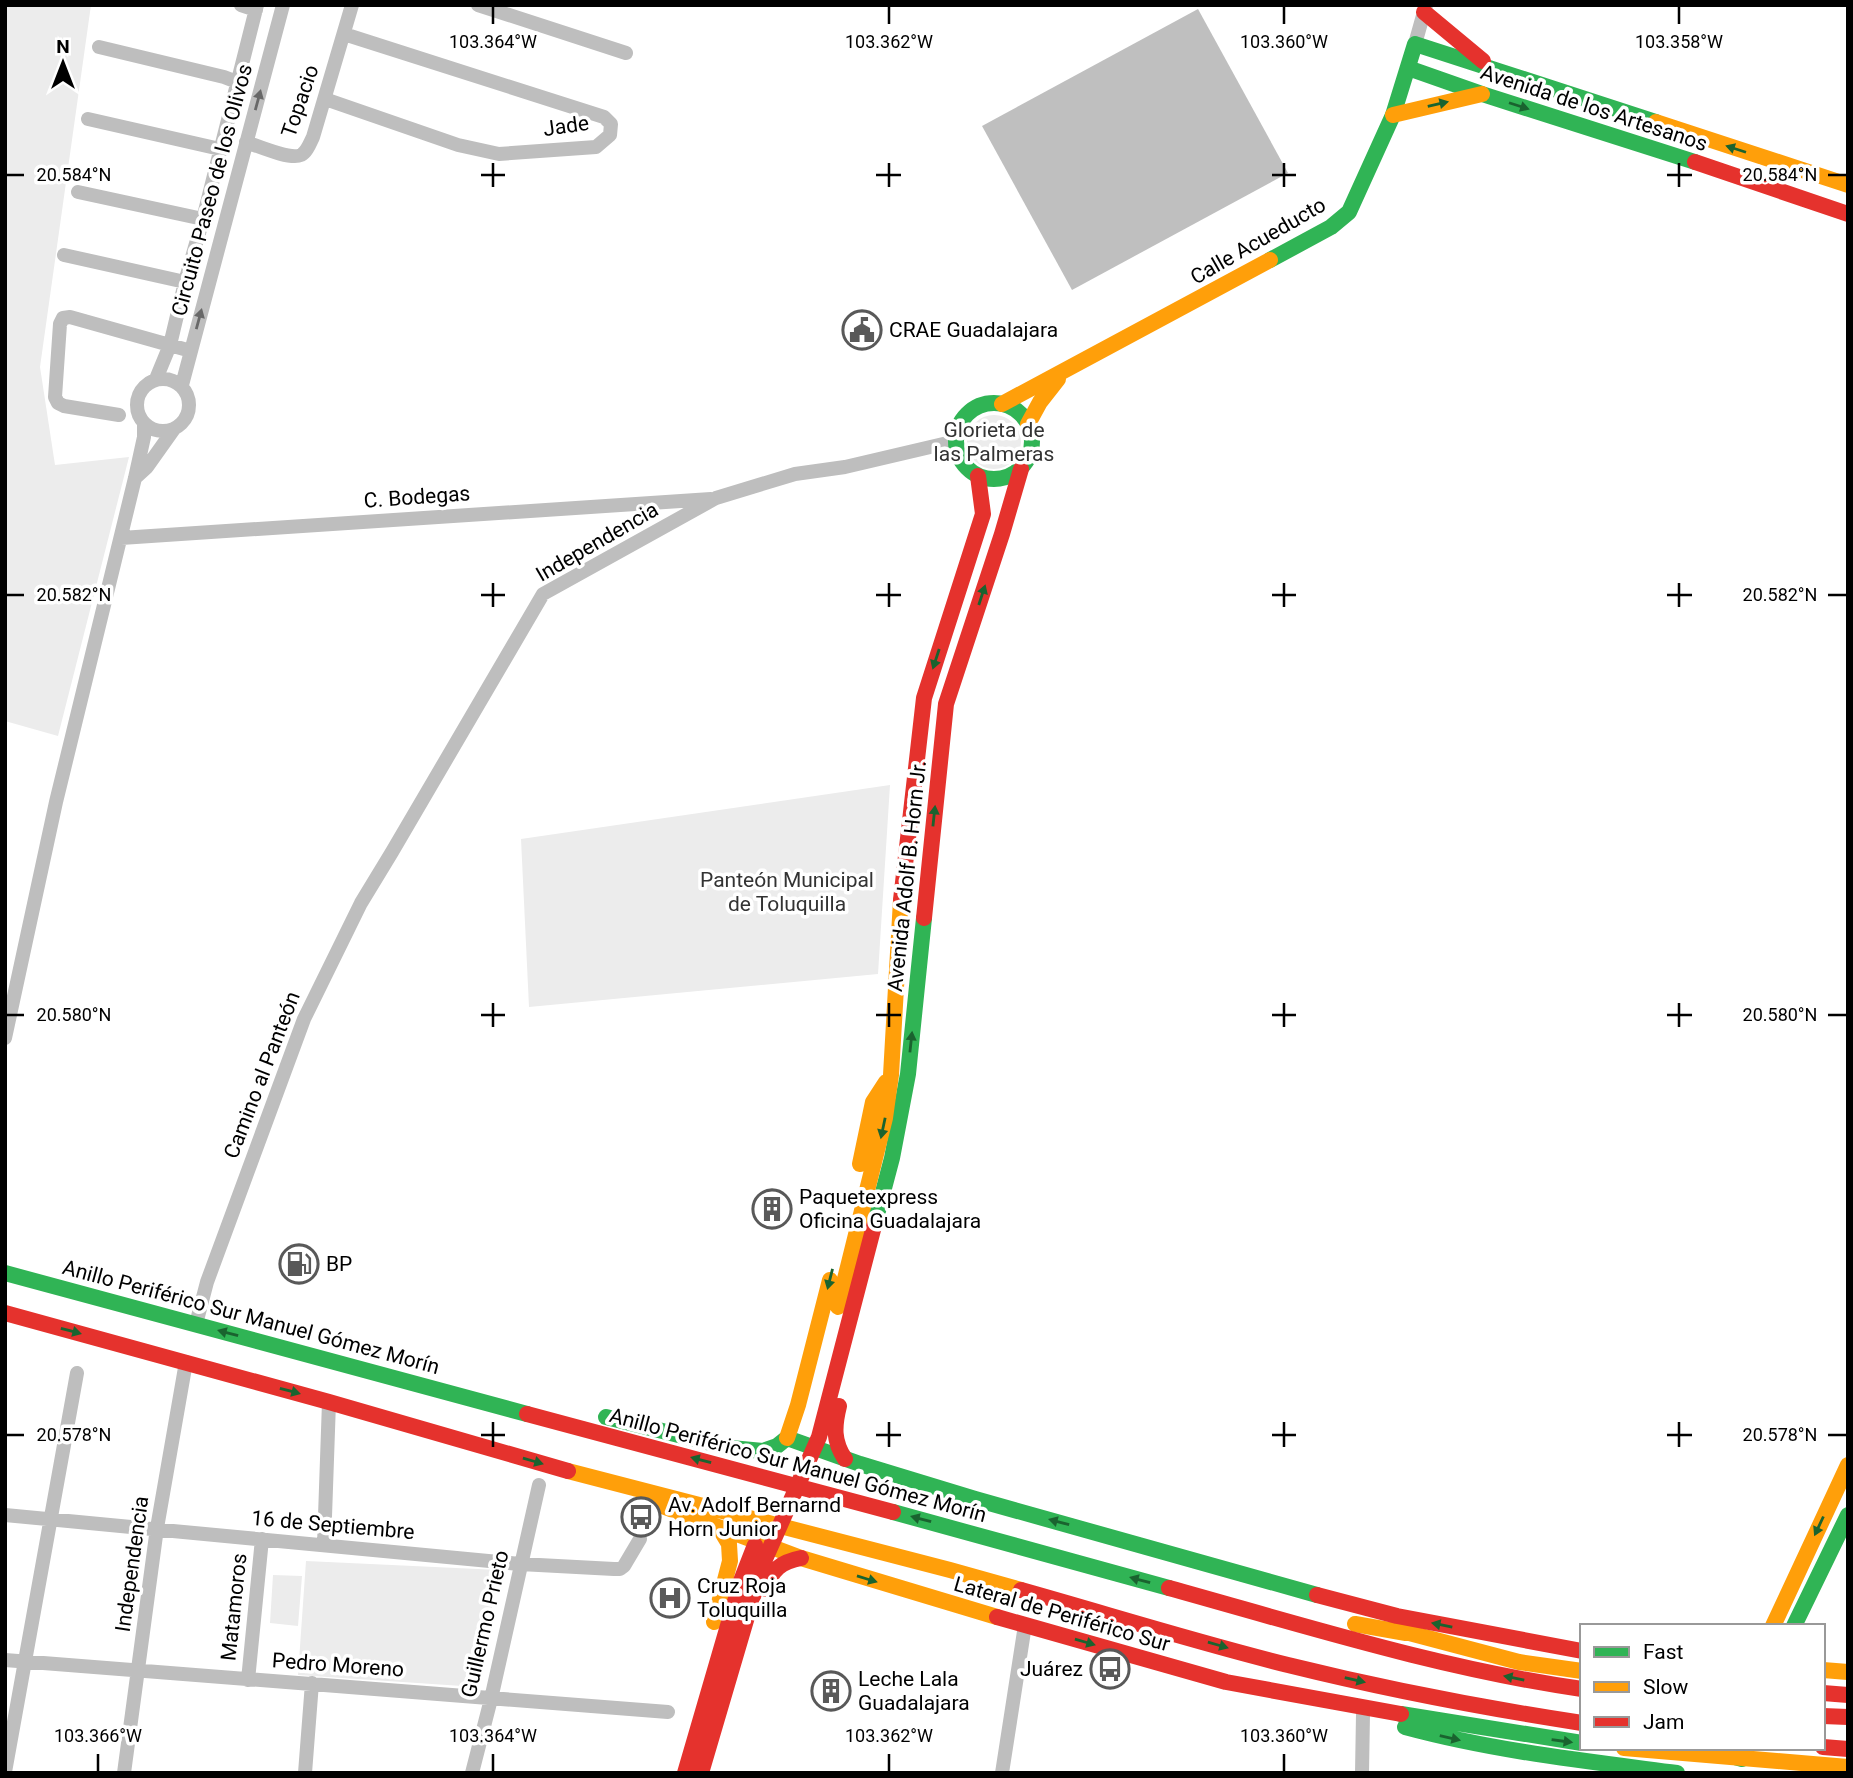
<svg xmlns="http://www.w3.org/2000/svg" width="1853" height="1778" viewBox="0 0 1853 1778" font-family="Roboto,sans-serif">
  <rect width="100%" height="100%" fill="#fff"/>
  <path fill="#ececec" d="M 5,5 L 91,5 L 40,367 L 55,465 L 129,457 L 58,736 L 5,721 Z
    M967 442a27 27 0 1 1 54 0a27 27 0 1 1-54 0Z
    M 890,785 L 878,974 L 529,1007 L 521,839 Z
    M 306,1561 L 499,1570 L 477,1687 L 298,1675 Z
    M 273,1575 L 302,1576 L 298,1626 L 270,1623 Z"/>
  <path fill="#bfbfbf" d="M 1198,9 L 1288,173 L 1072,290 L 982,126 Z"/>
  <g fill="none" stroke-linecap="round" stroke-linejoin="round">
    <path stroke="#bebebe" stroke-width="14" d="M 241,5 L 256,10
      M 478,5 L 626,53
      M 1415,44 L 1426,5
      M 99,47 L 224,77 L 237,82
      M 325,99 L 458,145 L 499,154 L 596,147 L 610,135 L 611,124 L 604,117 L 344,34
      M 88,119 L 220,149
      M 246,142 C 258,146 290,160 301,155 C 307,152 310,143 313,137 L 352,5
      M 78,192 L 203,219
      M 64,255 L 185,282
      M137 405a26 26 0 1 1 52 0a26 26 0 1 1-52 0Z
      M 156,379 L 170,345 L 185,282 L 203,219 L 257,5
      M 182,385 L 283,5
      M 119,415 L 64,406 L 58,403 L 55,397 L 60,324 L 63,318 L 70,317 L 191,351
      M 135,478 L 147,467 L 174,429
      M 121,538 L 711,499
      M 5,1038 L 56,802 L 135,478 L 144,437 L 144,423
      M 196,1324 L 207,1282 L 304,1019 L 361,903 L 392,852 L 543,594 L 716,498 L 795,474 L 845,467 L 956,441
      M 5,1515 L 520,1564 L 614,1569 L 620,1569 L 624,1566 L 640,1539
      M 324,1545 L 329,1402
      M 5,1660 L 668,1712
      M 248,1680 L 262,1539
      M 5,1772 L 77,1373
      M 124,1773 L 157,1528 L 186,1362
      M 305,1773 L 312,1683
      M 472,1773 L 491,1699 L 539,1485
      M 1002,1773 L 1025,1625
      M 1362,1773 L 1363,1714"/>
    <path stroke="#30b455" stroke-width="16" d="M 1408,68 L 1482,94 L 1695,162
      M 1270,260 L 1331,227 L 1349,212 L 1393,115 L 1415,44 L 1656,122
      M956 441a38 38 0 1 1 76 0a38 38 0 1 1-76 0Z
      M 874,1226 L 892,1158 L 908,1074 L 924,918
      M 5,1273 L 527,1414
      M 606,1417 L 731,1448 L 763,1451 L 777,1446 L 787,1438
      M 787,1438 L 860,1464 L 975,1499 L 1317,1595
      M 893,1512 L 1169,1588
      M 1794,1626 L 1848,1515
      M 1401,1714 L 1582,1743
      M 1405,1727 C 1494,1751 1585,1761 1677,1773
      M 1702,1748 L 1742,1759"/>
    <path stroke="#ff9f0a" stroke-width="16" d="M 1393,115 L 1482,94
      M 1656,122 L 1848,185
      M 1002,404 L 1270,260
      M 1028,424 L 1040,402 L 1058,379
      M 860,1164 L 873,1102 L 886,1082
      M 838,1307 L 885,1118 L 891,1075 L 901,900
      M 787,1438 L 798,1405 L 830,1280
      M 568,1471 L 950,1570 L 1021,1590
      M 657,1504 L 801,1558 L 997,1617
      M 714,1622 L 730,1561 L 729,1544 L 720,1529
      M 1355,1624 L 1406,1633
      M 1773,1626 L 1848,1465
      M 1394,1629 L 1519,1662 L 1582,1671
      M 1823,1670 L 1848,1672
      M 1624,1748 L 1848,1767"/>
    <path stroke="#e5322d" stroke-width="16" d="M 1424,12 L 1483,61
      M 1695,162 L 1848,214
      M 901,900 L 924,698 L 983,514 L 978,476
      M 924,918 L 946,704 L 1002,534 L 1021,469
      M 5,1313 L 329,1402 L 568,1471
      M 839,1406 C 834,1426 833,1441 845,1459
      M 527,1414 L 893,1512
      M 1169,1588 C 1306,1626 1442,1669 1582,1689
      M 766,1589 C 772,1569 781,1562 801,1558
      M 1021,1590 C 1110,1615 1199,1643 1288,1665 C 1385,1689 1484,1708 1582,1723
      M 1317,1595 L 1397,1616 L 1582,1651
      M 997,1617 L 1226,1682 L 1401,1714
      M 1823,1693 L 1848,1695
      M 1823,1716 L 1848,1717
      M 1823,1747 L 1848,1749
      M 685,1773 L 741,1581 L 755,1545
      M 701,1773 L 762,1566 L 819,1437 L 874,1226"/>
  </g>
  <defs><path id="oneway-solid" d="M-6-.8H1V-3.2L6.5 0L1 3.2V.8H-6Z" transform="scale(1.75)"/></defs>
  <g fill="#686868">
    <use href="#oneway-solid" transform="translate(258 100) rotate(-75)"/>
    <use href="#oneway-solid" transform="translate(199 319) rotate(-75)"/>
  </g>
  <g fill="#1a632f">
    <use href="#oneway-solid" transform="translate(1438 104) rotate(-13)"/>
    <use href="#oneway-solid" transform="translate(1519 106) rotate(18)"/>
    <use href="#oneway-solid" transform="translate(1736 149) rotate(-162)"/>
    <use href="#oneway-solid" transform="translate(982 595) rotate(-72)"/>
    <use href="#oneway-solid" transform="translate(936 659) rotate(108)"/>
    <use href="#oneway-solid" transform="translate(934 816) rotate(-84)"/>
    <use href="#oneway-solid" transform="translate(911 1042) rotate(-84)"/>
    <use href="#oneway-solid" transform="translate(883 1128) rotate(102)"/>
    <use href="#oneway-solid" transform="translate(830 1279) rotate(104)"/>
    <use href="#oneway-solid" transform="translate(71 1331) rotate(15)"/>
    <use href="#oneway-solid" transform="translate(228 1333) rotate(-165)"/>
    <use href="#oneway-solid" transform="translate(290 1391) rotate(15)"/>
    <use href="#oneway-solid" transform="translate(701 1460) rotate(-165)"/>
    <use href="#oneway-solid" transform="translate(533 1461) rotate(16)"/>
    <use href="#oneway-solid" transform="translate(921 1519) rotate(-165)"/>
    <use href="#oneway-solid" transform="translate(1059 1522) rotate(-165)"/>
    <use href="#oneway-solid" transform="translate(1819 1526) rotate(115)"/>
    <use href="#oneway-solid" transform="translate(867 1579) rotate(17)"/>
    <use href="#oneway-solid" transform="translate(1140 1580) rotate(-165)"/>
    <use href="#oneway-solid" transform="translate(1442 1625) rotate(-169)"/>
    <use href="#oneway-solid" transform="translate(1085 1642) rotate(16)"/>
    <use href="#oneway-solid" transform="translate(1218 1645) rotate(16)"/>
    <use href="#oneway-solid" transform="translate(1514 1678) rotate(-168)"/>
    <use href="#oneway-solid" transform="translate(1355 1680) rotate(13)"/>
    <use href="#oneway-solid" transform="translate(1450 1738) rotate(13)"/>
    <use href="#oneway-solid" transform="translate(1562 1741) rotate(8)"/>
  </g>
  <path fill="none" stroke="#000" stroke-width="2.5" d="M 493,7 L 493,24M 889,7 L 889,24M 1284,7 L 1284,24M 1679,7 L 1679,24M 493,163 L 493,187M 889,163 L 889,187M 1284,163 L 1284,187M 1679,163 L 1679,187M 7,175 L 24,175M 481,175 L 505,175M 876,175 L 901,175M 1272,175 L 1296,175M 1667,175 L 1692,175M 1828,175 L 1846,175M 493,583 L 493,607M 889,583 L 889,607M 1284,583 L 1284,607M 1679,583 L 1679,607M 7,595 L 24,595M 481,595 L 505,595M 876,595 L 901,595M 1272,595 L 1296,595M 1667,595 L 1692,595M 1828,595 L 1846,595M 493,1003 L 493,1027M 889,1003 L 889,1027M 1284,1003 L 1284,1027M 1679,1003 L 1679,1027M 7,1015 L 24,1015M 481,1015 L 505,1015M 876,1015 L 901,1015M 1272,1015 L 1296,1015M 1667,1015 L 1692,1015M 1828,1015 L 1846,1015M 493,1422 L 493,1447M 889,1422 L 889,1447M 1284,1422 L 1284,1447M 1679,1422 L 1679,1447M 7,1435 L 24,1435M 481,1435 L 505,1435M 876,1435 L 901,1435M 1272,1435 L 1296,1435M 1667,1435 L 1692,1435M 1828,1435 L 1846,1435M 98,1754 L 98,1771M 493,1754 L 493,1771M 889,1754 L 889,1771M 1284,1754 L 1284,1771"/>
  <defs>
    <g id="civic-ring" transform="scale(2.0125)"><circle r="9.5" fill="#fff" stroke="#595959" stroke-width="1.5"/><path d="M-.6-6.5H3V-4.5H.6V-3L4-1V1h2V6H-6V1h2V-1L-.6-3ZM-1.2 2.5V6h2.4V2.5Z" fill="#595959"/></g>
    <g id="building-ring" transform="scale(2.0125)"><circle r="9.5" fill="#fff" stroke="#595959" stroke-width="1.5"/><path d="M-4-6H4V6H1V3H-1V6H-4ZM-2.5-4.3h1.7v1.8h-1.7ZM.8-4.3h1.7v1.8H.8ZM-2.5-1h1.7V.8h-1.7ZM.8-1h1.7V.8H.8Z" fill="#595959"/></g>
    <g id="fuel-ring" transform="scale(2.0125)"><circle r="9.5" fill="#fff" stroke="#595959" stroke-width="1.5"/><path d="M-5.5-6h7V0h2V4h1.3V-2.5L3-4.5l.8-.8L6-3V5H2.5V1h-1V6h-7ZM-4.2-4.7v3.2H.2V-4.7Z" fill="#595959"/></g>
    <g id="bus-ring" transform="scale(2.0125)"><circle r="9.5" fill="#fff" stroke="#595959" stroke-width="1.5"/><path d="M-5-6H5V4H4V6H2V4H-2V6H-4V4H-5ZM-3.5-4V0h7V-4ZM-3.5 1.2v1.5H-2V1.2ZM2 1.2v1.5H3.5V1.2Z" fill="#595959"/></g>
    <g id="hospital-ring" transform="scale(2.0125)"><circle r="9.5" fill="#fff" stroke="#595959" stroke-width="1.5"/><path d="M-5-5h3v3.5h4V-5h3V5h-3V1.5h-4V5h-3Z" fill="#595959"/></g>
  </defs>
  <g fill-rule="evenodd">
    <use href="#civic-ring" x="862" y="330"/>
    <use href="#building-ring" x="772" y="1209"/>
    <use href="#fuel-ring" x="299" y="1264"/>
    <use href="#bus-ring" x="641" y="1517"/>
    <use href="#hospital-ring" x="670" y="1598"/>
    <use href="#bus-ring" x="1110" y="1669"/>
    <use href="#building-ring" x="831" y="1691"/>
  </g>
  <g text-anchor="middle" dominant-baseline="central" stroke-width="7" stroke-linejoin="round" paint-order="stroke">
    <g font-size="21" fill="#000" stroke="#fff">
      <text transform="translate(300 101) rotate(-71)">Topacio</text>
      <text transform="translate(1594 108) rotate(18)">Avenida de los Artesanos</text>
      <text transform="translate(566 126) rotate(-8)">Jade</text>
      <text transform="translate(212 190) rotate(-75)">Circuito Paseo de los Olivos</text>
      <text transform="translate(1258 241) rotate(-30)">Calle Acueducto</text>
      <text transform="translate(417 497) rotate(-4)">C. Bodegas</text>
      <text transform="translate(597 542) rotate(-30)">Independencia</text>
      <text transform="translate(907 876) rotate(-84)">Avenida Adolf B. Horn Jr.</text>
      <text transform="translate(262 1075) rotate(-69)">Camino al Panteón</text>
      <text transform="translate(251 1317) rotate(15)">Anillo Periférico Sur Manuel Gómez Morín</text>
      <text transform="translate(798 1465) rotate(15)">Anillo Periférico Sur Manuel Gómez Morín</text>
      <text transform="translate(333 1525) rotate(5)">16 de Septiembre</text>
      <text transform="translate(132 1564) rotate(-82)">Independencia</text>
      <text transform="translate(234 1607) rotate(-84)">Matamoros</text>
      <text transform="translate(1062 1614) rotate(16)">Lateral de Periférico Sur</text>
      <text transform="translate(485 1624) rotate(-77)">Guillermo Prieto</text>
      <text transform="translate(338 1665) rotate(4)">Pedro Moreno</text>
    </g>
    <g font-size="21" fill="#000" stroke="#fff" text-anchor="start">
      <text x="889" y="330">CRAE Guadalajara</text>
      <text x="799" y="1197">Paquetexpress<tspan x="799" dy="24">Oficina Guadalajara</tspan></text>
      <text x="326" y="1264">BP</text>
      <text x="668" y="1505">Av. Adolf Bernarnd<tspan x="668" dy="24">Horn Junior</tspan></text>
      <text x="697" y="1586">Cruz Roja<tspan x="697" dy="24">Toluquilla</tspan></text>
      <text x="1083" y="1669" text-anchor="end">Juárez</text>
      <text x="858" y="1679">Leche Lala<tspan x="858" dy="24">Guadalajara</tspan></text>
    </g>
    <g font-size="21" fill="#333" stroke="#fff">
      <text x="994" y="430">Glorieta de<tspan x="994" dy="24">las Palmeras</tspan></text>
      <text x="787" y="880">Panteón Municipal<tspan x="787" dy="24">de Toluquilla</tspan></text>
    </g>
  </g>
  <g font-size="18" text-anchor="middle" fill="#000" stroke="#fff" stroke-width="7" stroke-linejoin="round" paint-order="stroke">
    <text x="493" y="48">103.364°W</text>
    <text x="889" y="48">103.362°W</text>
    <text x="1284" y="48">103.360°W</text>
    <text x="1679" y="48">103.358°W</text>
    <text x="74" y="181">20.584°N</text>
    <text x="1780" y="181">20.584°N</text>
    <text x="74" y="601">20.582°N</text>
    <text x="1780" y="601">20.582°N</text>
    <text x="74" y="1021">20.580°N</text>
    <text x="1780" y="1021">20.580°N</text>
    <text x="74" y="1441">20.578°N</text>
    <text x="1780" y="1441">20.578°N</text>
    <text x="98" y="1742">103.366°W</text>
    <text x="493" y="1742">103.364°W</text>
    <text x="889" y="1742">103.362°W</text>
    <text x="1284" y="1742">103.360°W</text>
  </g>
  <rect width="1853" height="1778" fill="none" stroke="#000000" stroke-width="14"/>
  <rect x="1580" y="1624" width="245" height="126" fill="#ffffff" stroke="#999999" stroke-width="2"/>
  <rect x="1594" y="1647" width="35" height="10" fill="#30b455" stroke="#999999" stroke-width="2"/>
  <text x="1643" y="1659" font-size="21" fill="#000000">Fast</text>
  <rect x="1594" y="1682" width="35" height="10" fill="#ff9f0a" stroke="#999999" stroke-width="2"/>
  <text x="1643" y="1694" font-size="21" fill="#000000">Slow</text>
  <rect x="1594" y="1717" width="35" height="10" fill="#e5322d" stroke="#999999" stroke-width="2"/>
  <text x="1643" y="1729" font-size="21" fill="#000000">Jam</text>
  <g transform="translate(63 63)" stroke="#ffffff" stroke-width="5" paint-order="stroke">
  <path d="M0-5L12 26L0 18L-12 26Z" fill="#000000"/>
  <text y="-10" font-size="19" font-weight="bold" text-anchor="middle" fill="#000000">N</text>
  </g>
</svg>
